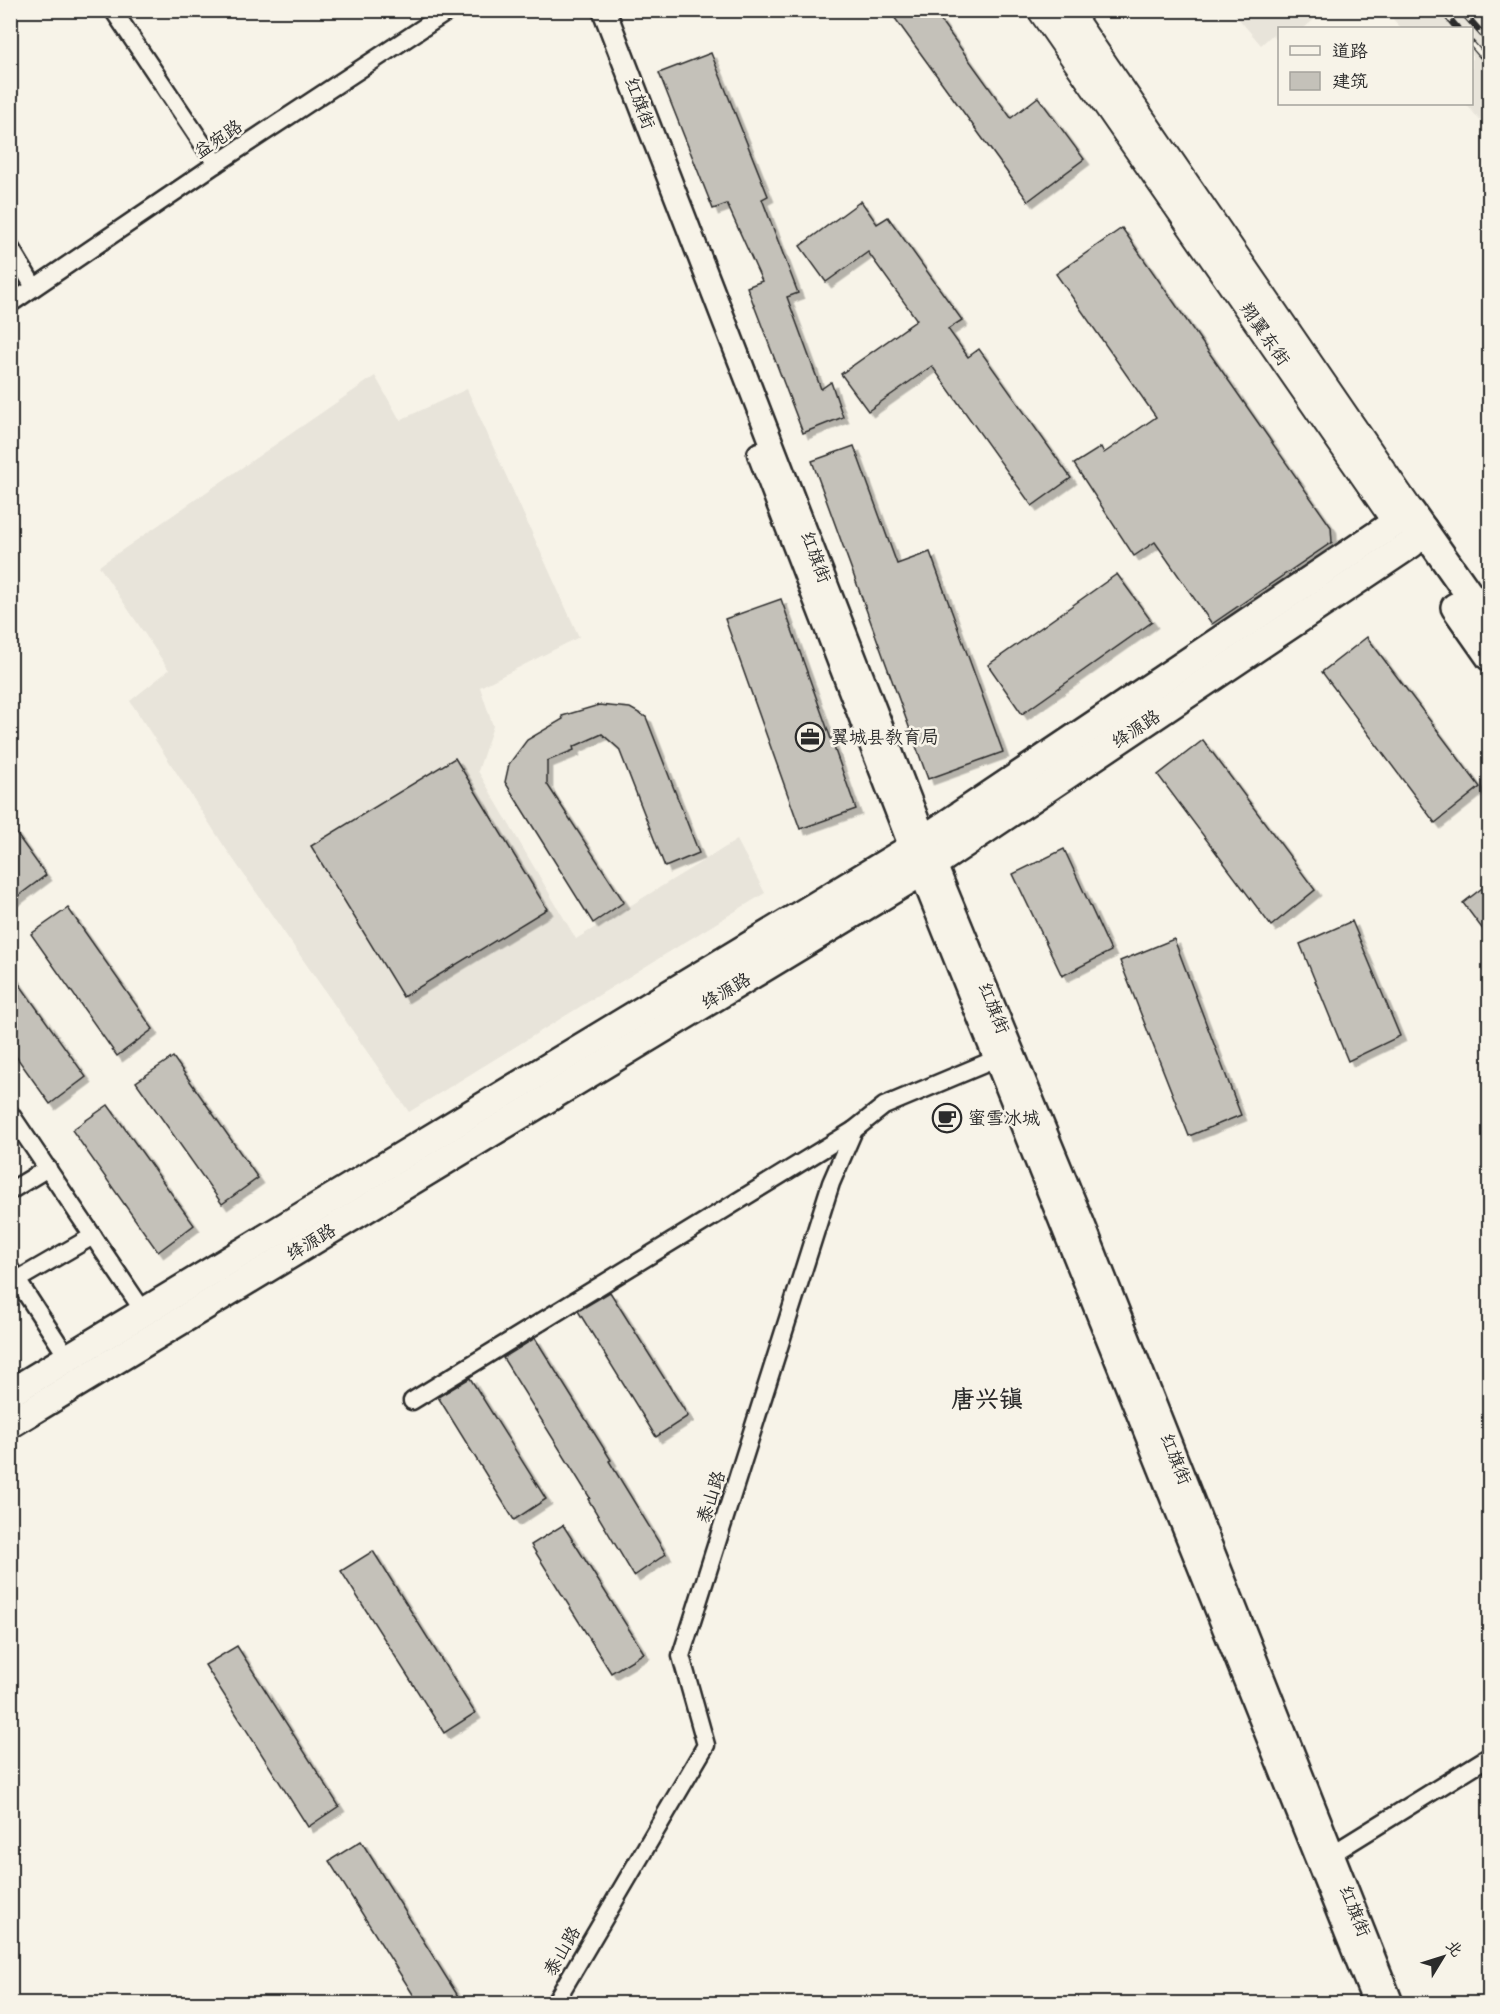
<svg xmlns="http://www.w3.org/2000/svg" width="1500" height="2014" font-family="'Balsamiq Sans','LXGW WenKai TC',sans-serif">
	<defs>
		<filter id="shadow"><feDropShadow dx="5.5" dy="5.5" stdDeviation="0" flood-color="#0004"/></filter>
	</defs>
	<rect width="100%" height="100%" fill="#f7f3e8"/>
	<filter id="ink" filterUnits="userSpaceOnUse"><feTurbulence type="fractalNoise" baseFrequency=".0167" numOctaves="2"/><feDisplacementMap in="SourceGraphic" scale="12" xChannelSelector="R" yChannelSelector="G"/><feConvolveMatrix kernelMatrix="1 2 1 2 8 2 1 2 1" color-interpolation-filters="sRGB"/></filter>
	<g filter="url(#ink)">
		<g fill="#e8e4da">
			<path d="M1232,11H1324L1304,28H1280L1279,42L1272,35L1261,45Z"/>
			<path d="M1386,11H1489V131L1466,104H1472V28H1401Z"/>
			<path d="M375,376L400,420L467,389L579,637L480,687L493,726L478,771L576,939L737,840L765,893L409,1112L224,846L130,701L169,670L99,566Z"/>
		</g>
		<g fill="#c4c1b9" stroke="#2b2b2b" stroke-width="1.5" filter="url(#shadow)">
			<path d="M889,10H933L1011,118L1038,97L1084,159L1028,201Z"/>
			<path d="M711,53L768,196L762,199L798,293L787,297L821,389L831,382L843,417L803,433L747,287L762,281L727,204L713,209L659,73Z"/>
			<path d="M861,201L877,224L888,217L962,320L948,329L968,357L979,349L1071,478L1032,506L932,366L868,411L841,374L917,320L868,252L826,282L800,246Z"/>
			<path d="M1122,228L1331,527L1332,542L1212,624L1155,542L1134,556L1074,464L1101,447L1104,453L1156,417L1056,274Z"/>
			<path d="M854,446L897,564L930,552L1003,752L928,779L812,461Z"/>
			<path d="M1117,574L1152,622L1022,714L988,665Z"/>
			<path d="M781,599L856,809L800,829L725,619Z"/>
			<path d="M1367,637L1480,787L1435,823L1322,672Z"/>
			<path d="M599,705L630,708L646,717L699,853L665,867L619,749L602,734L573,747L574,750L547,761V784L624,902L593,923L505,782L509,764L527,740L563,719L562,716Z"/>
			<path d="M1203,740L1315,890L1271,926L1158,775Z"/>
			<path d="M455,758L547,909L403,997L311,846Z"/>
			<path d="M10,825L46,875L10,902Z"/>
			<path d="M1064,849L1111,951L1062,976L1013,874Z"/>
			<path d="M1490,882V939L1463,903Z"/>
			<path d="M68,908L153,1029L117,1056L31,934Z"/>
			<path d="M1352,921L1400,1036L1348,1061L1300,944Z"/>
			<path d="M1174,939L1241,1115L1189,1136L1120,961Z"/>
			<path d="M10,971L86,1077L50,1104L10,1048Z"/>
			<path d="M173,1057L258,1178L222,1204L136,1082Z"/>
			<path d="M108,1105L194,1225L158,1252L72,1130Z"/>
			<path d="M610,1292L688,1416L656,1437L578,1311Z"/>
			<path d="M535,1338L611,1460L609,1461L666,1554L634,1576L588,1499L590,1498L503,1358Z"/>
			<path d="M470,1378L546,1499L514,1520L438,1397Z"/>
			<path d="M563,1525L644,1653L611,1673L531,1545Z"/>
			<path d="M373,1551L475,1713L444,1733L341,1571Z"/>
			<path d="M237,1646L339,1806L308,1827L205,1665Z"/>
			<path d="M361,1841L463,2004H419L329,1861Z"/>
		</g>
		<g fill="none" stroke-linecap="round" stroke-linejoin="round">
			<g stroke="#2b2b2b" stroke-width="21">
				<g id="minor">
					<path d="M113,10L216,164"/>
					<path d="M10,247L34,287"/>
					<path d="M10,304L216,164L450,10"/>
					<path d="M10,1113L144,1312"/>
					<path d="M10,1191L48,1168"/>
					<path d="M10,1269L68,1358"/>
					<path d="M10,1284L93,1236"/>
					<path d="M412,1401L854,1130"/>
					<path d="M1332,1854L1490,1756"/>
					<path d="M554,2004L706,1745L681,1656L831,1183L854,1130L884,1106L996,1059"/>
				</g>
			</g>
			<g stroke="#2b2b2b" stroke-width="27">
				<g id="secondary">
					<path d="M604,10L926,842L1084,1226L1392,2004"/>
					<path d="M759,454L911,848L1375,2004"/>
				</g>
			</g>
			<g stroke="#2b2b2b" stroke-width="30">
				<g id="primary">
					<path d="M1041,10L1396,522"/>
					<path d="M1067,10L1411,512"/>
				</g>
			</g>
			<g stroke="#2b2b2b" stroke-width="32">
				<g id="trunk">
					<path d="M1455,607L1490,657"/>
					<path d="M10,1393L911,848L1411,512L1490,624"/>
					<path d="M10,1424L925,870L1411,544L1423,529"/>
				</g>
			</g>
			<use href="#minor" stroke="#f7f3e8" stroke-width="16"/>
			<use href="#secondary" stroke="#f7f3e8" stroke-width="22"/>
			<use href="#primary" stroke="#f7f3e8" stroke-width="26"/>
			<use href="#trunk" stroke="#f7f3e8" stroke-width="27"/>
			<g stroke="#2b2b2b" stroke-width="7">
				<g id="rail">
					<path d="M1442,10L1457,28"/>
					<path d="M1461,10L1490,43"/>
					<path d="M1472,44L1490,65"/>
				</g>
			</g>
			<use href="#rail" stroke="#f7f3e8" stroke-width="4.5" stroke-dasharray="14" stroke-linecap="butt"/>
		</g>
	</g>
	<defs>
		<g id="office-ring" transform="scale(1.5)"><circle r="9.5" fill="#f7f3e8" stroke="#2b2b2b" stroke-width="1.5"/><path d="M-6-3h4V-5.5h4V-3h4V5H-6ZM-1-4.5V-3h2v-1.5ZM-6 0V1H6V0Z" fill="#2b2b2b"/></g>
		<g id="cafe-ring" transform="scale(1.5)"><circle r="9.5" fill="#f7f3e8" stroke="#2b2b2b" stroke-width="1.5"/><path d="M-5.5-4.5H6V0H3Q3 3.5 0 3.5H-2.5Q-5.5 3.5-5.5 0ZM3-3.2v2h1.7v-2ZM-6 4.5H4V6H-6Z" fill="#2b2b2b"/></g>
	</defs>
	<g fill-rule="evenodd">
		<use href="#office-ring" x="810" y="737"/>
		<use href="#cafe-ring" x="947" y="1118"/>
	</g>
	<g text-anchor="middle" stroke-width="5" stroke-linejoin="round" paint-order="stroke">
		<g font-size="18" fill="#2b2b2b" stroke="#f7f3e8">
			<text transform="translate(640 103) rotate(69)" y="6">红旗街</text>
			<text transform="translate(218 139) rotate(-34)" y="6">益宛路</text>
			<text transform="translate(1265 334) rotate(55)" y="6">翔翼东街</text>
			<text transform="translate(816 557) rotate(69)" y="6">红旗街</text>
			<text transform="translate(1136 729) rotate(-34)" y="6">绛源路</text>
			<text transform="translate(726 991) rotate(-31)" y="6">绛源路</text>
			<text transform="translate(994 1008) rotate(68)" y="6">红旗街</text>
			<text transform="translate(311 1242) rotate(-31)" y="6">绛源路</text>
			<text transform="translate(1176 1459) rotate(68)" y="6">红旗街</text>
			<text transform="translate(711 1497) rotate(-72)" y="6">泰山路</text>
			<text transform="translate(1355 1911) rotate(68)" y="6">红旗街</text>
			<text transform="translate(562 1951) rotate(-60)" y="6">泰山路</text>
		</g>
		<g font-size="18" fill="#2b2b2b" stroke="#f7f3e8" text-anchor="start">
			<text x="831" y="743">翼城县教育局</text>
			<text x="968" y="1124">蜜雪冰城</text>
		</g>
		<g font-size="24" font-weight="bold" fill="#2b2b2b" stroke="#f7f3e8">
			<text x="987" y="1407">唐兴镇</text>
		</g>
	</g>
	<rect width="1500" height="2014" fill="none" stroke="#f7f3e8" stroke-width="36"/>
	<rect x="18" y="18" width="1464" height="1978" fill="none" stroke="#2b2b2b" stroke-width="2" filter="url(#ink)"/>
	<rect x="1278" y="27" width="195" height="78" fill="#f7f3e8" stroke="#a5a39c" stroke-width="1.5"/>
	<rect x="1290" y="46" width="30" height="9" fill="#f7f3e8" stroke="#a5a39c" stroke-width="1.5"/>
	<text x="1332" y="57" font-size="18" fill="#2b2b2b">道路</text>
	<rect x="1290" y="72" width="30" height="18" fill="#c4c1b9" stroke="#a5a39c" stroke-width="1.5"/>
	<text x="1332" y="87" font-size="18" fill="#2b2b2b">建筑</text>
	<g transform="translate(1443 1957) rotate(52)" stroke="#f7f3e8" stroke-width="4.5" paint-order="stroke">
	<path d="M0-4.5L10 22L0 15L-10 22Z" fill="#2b2b2b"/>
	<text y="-9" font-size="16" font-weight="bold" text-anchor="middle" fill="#2b2b2b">北</text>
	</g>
</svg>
